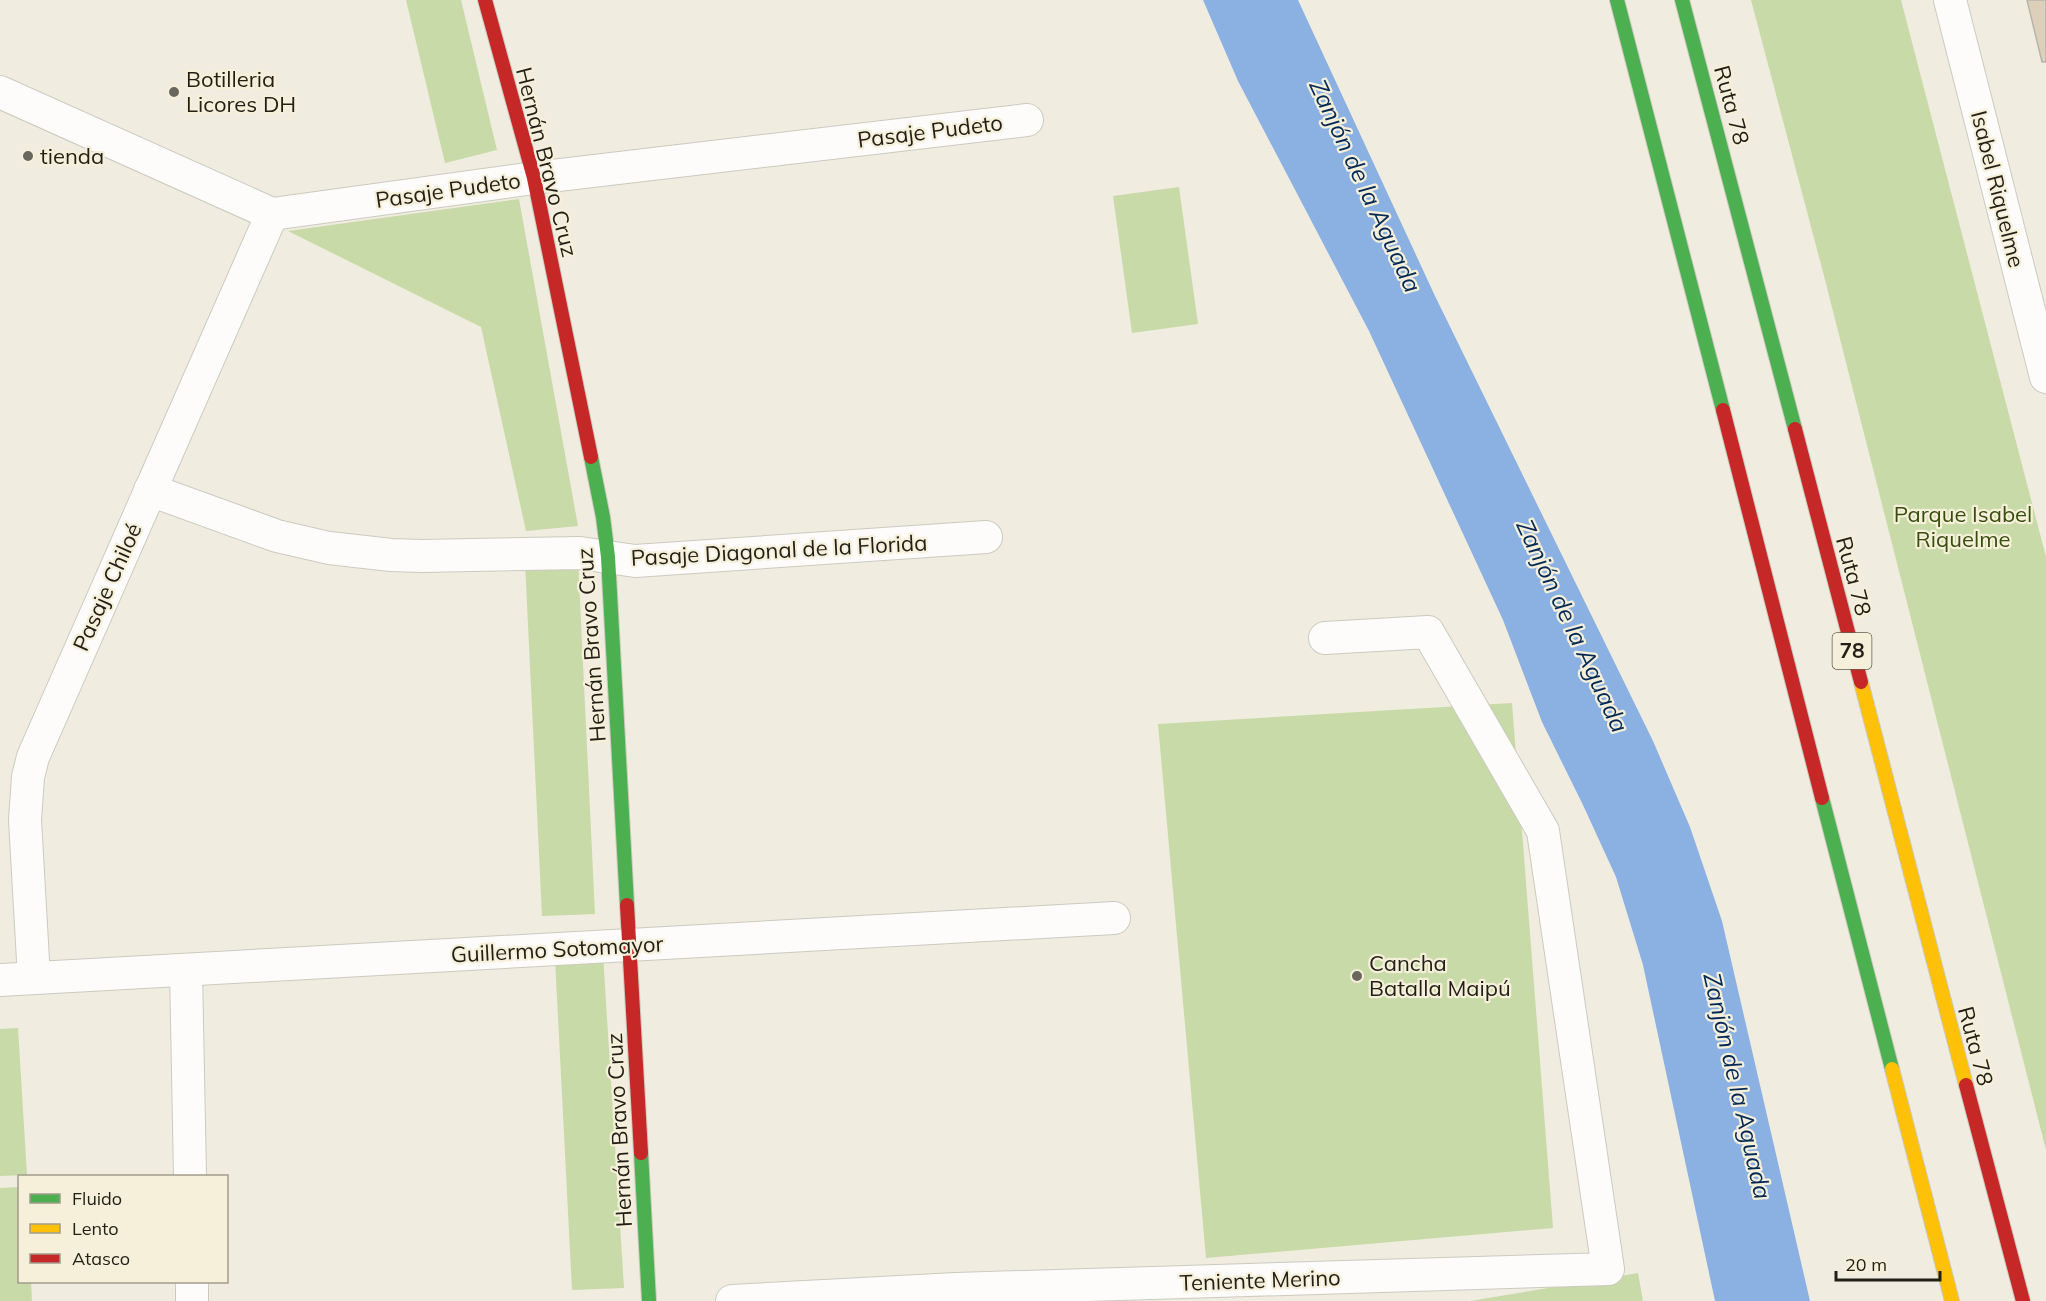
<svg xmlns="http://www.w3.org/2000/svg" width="2046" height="1301" font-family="Mulish,sans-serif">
	<rect width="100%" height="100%" fill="#f0ece0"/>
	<g fill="#c8daa8">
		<path d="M406,0H461L497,150L445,163Z"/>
		<path d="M1751,0H1901L2046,557V1150L1823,272Z"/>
		<path d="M1179,187L1198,324L1132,333L1113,196Z"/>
		<path d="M519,199L578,526L526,531L481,327L288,231Z"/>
		<path d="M578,559L595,914L542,916L525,562Z"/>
		<path d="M1512,703L1553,1228L1206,1258L1158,724Z"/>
		<path d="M603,954L624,1288L572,1290L555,959Z"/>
		<path d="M18,1028L27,1175L0,1176V1029Z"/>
		<path d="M19,1187L20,1282H31L32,1301H0V1188Z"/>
		<path d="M1638,1273L1643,1301H1470Z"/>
	</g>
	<path fill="#8bb1e2" d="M1203,0H1298L1435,296L1653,741L1690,827L1722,921L1810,1301H1715L1643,965L1616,877L1583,805L1542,722L1503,620L1369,331L1238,81Z"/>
	<path fill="#ddd0ba" stroke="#b8b3ab" stroke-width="1.5" d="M2027,0H2046V62H2042Z"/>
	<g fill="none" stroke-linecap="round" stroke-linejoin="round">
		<g stroke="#cccac0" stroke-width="34">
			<g id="street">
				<path d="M1950,0L2046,377"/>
				<path d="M0,92L272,214L534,178L1027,120"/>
				<path d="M150,490L277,536L329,548L391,555L422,556L580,553L635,561L986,537"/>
				<path d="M186,970L190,1176"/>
				<path d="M34,978L25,820L28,777L33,757L272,214"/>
				<path d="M0,980L1114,918"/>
				<path d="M192,1282V1301"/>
				<path d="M732,1301L956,1289L1608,1269L1543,831L1428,632L1325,638"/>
			</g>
		</g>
		<g stroke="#cccac0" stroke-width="16">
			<g id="fast">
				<path d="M1617,0L1723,410"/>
				<path d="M1682,0L1795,429"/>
				<path d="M591,457L603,517L608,557L627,905"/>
				<path d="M1822,798L1892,1069"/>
				<path d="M641,1153L649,1301"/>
			</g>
		</g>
		<g stroke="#cccac0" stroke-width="16">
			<g id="slow">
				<path d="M1861,682L1966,1085"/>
				<path d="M1892,1069L1952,1301"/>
			</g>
		</g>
		<g stroke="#cccac0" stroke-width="16">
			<g id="jam">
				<path d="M485,0L534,178L591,457"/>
				<path d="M1723,410L1822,798"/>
				<path d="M1795,429L1861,682"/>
				<path d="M627,905L641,1153"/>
				<path d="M1966,1085L2023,1301"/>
			</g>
		</g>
		<use href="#street" stroke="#fdfcfa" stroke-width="32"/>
		<use href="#fast" stroke="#4caf50" stroke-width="14"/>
		<use href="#slow" stroke="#ffc107" stroke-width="14"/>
		<use href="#jam" stroke="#c62828" stroke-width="14"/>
	</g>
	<g fill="#69675d" stroke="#f6f0da" stroke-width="2">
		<circle cx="174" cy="92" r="6"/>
		<circle cx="28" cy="156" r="6"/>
		<circle cx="1357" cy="976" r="6"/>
	</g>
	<g text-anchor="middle" stroke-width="4.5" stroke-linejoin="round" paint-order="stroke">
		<rect fill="#f6f0da" stroke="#615e52" stroke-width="1.5" x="1832.5" y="633" width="39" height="36" rx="4.5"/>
		<g font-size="21" font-weight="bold" fill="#211f17">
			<text x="1852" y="658">78</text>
		</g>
		<g font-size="22" fill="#211f17" stroke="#f6f0da" text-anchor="start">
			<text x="186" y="87">Botilleria<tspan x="186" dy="25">Licores DH</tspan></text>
			<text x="40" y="164">tienda</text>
			<text x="1369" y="971">Cancha<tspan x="1369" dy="25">Batalla Maipú</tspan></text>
		</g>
		<g font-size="22" fill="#211f17" stroke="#f6f0da">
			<text transform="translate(1732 105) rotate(75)" y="8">Ruta 78</text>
			<text transform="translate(930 131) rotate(-7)" y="8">Pasaje Pudeto</text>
			<text transform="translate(547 162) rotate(76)" y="8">Hernán Bravo Cruz</text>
			<text transform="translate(1998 189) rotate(76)" y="8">Isabel Riquelme</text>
			<text transform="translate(448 190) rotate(-8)" y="8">Pasaje Pudeto</text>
			<text transform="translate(779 550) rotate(-3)" y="8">Pasaje Diagonal de la Florida</text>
			<text transform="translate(1854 576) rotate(75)" y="8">Ruta 78</text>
			<text transform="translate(107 587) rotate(-66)" y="8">Pasaje Chiloé</text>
			<text transform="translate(591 645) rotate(-94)" y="8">Hernán Bravo Cruz</text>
			<text transform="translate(557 949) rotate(-3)" y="8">Guillermo Sotomayor</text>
			<text transform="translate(1976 1046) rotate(75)" y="8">Ruta 78</text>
			<text transform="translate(619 1130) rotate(-93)" y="8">Hernán Bravo Cruz</text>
			<text transform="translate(1260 1280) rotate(-2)" y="8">Teniente Merino</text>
		</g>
		<g font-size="22" fill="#374e0d" stroke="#f6f0da">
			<text x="1963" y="522">Parque Isabel<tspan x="1963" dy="25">Riquelme</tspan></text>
		</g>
		<g font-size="24" font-style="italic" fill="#022957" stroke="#f6f0da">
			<text transform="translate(1365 186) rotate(65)" y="8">Zanjón de la Aguada</text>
			<text transform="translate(1572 626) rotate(65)" y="8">Zanjón de la Aguada</text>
			<text transform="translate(1737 1086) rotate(77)" y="8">Zanjón de la Aguada</text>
		</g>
	</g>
	<rect x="18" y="1175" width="210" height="108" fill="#f6f0da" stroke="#a19c8c" stroke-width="1.5"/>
	<rect x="30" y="1194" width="30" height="9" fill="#4caf50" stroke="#a19c8c" stroke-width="1.5"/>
	<text x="72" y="1205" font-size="18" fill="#211f17">Fluido</text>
	<rect x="30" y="1224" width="30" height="9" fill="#ffc107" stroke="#a19c8c" stroke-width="1.5"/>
	<text x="72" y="1235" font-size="18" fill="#211f17">Lento</text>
	<rect x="30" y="1254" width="30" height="9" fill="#c62828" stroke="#a19c8c" stroke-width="1.5"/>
	<text x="72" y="1265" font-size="18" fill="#211f17">Atasco</text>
	<path d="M1836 1271v9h104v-9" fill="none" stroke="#211f17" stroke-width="3"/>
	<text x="1845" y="1271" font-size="18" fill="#211f17" stroke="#f6f0da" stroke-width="4.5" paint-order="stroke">20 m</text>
</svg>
